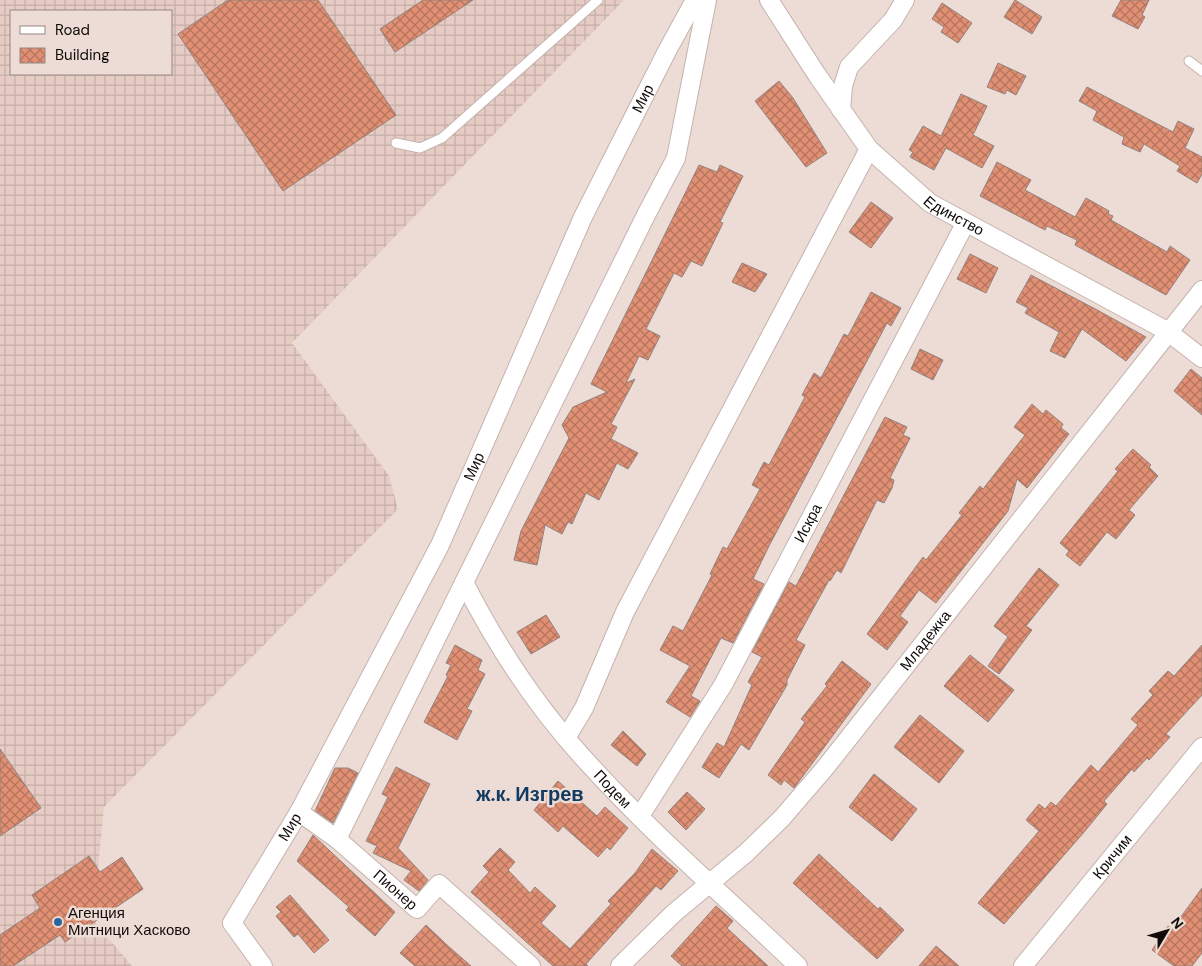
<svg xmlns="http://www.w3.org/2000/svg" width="1202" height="966" font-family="'DM Sans',sans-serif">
	<defs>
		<pattern id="industrial-grid" width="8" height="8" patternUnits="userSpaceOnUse" patternTransform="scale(1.25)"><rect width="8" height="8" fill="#e6ccc4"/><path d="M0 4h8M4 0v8" fill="none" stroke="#c4aea7"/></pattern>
		<pattern id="building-cross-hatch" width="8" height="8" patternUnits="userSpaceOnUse" patternTransform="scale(1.25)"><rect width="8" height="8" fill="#e19074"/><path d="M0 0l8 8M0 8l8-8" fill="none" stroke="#b5745d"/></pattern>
	</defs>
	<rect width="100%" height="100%" fill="#eddbd5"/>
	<path fill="url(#industrial-grid)" fill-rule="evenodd" d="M0,0H624L292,343L389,476L398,509L104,807L93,920L132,966H0ZM11,11H171V74H11Z"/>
	<g fill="url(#building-cross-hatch)" stroke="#92827d">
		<path d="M228,0H318L396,115L283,191L178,34Z"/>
		<path d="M423,0H473L395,52L380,29Z"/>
		<path d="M1015,0L1042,17L1032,34L1004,17Z"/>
		<path d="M1121,0H1149L1142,15L1145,17L1138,29L1112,16Z"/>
		<path d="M942,3L972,23L958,43L941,32L944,27L932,19Z"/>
		<path d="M998,63L1026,76L1016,95L1007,90L1005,94L987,87Z"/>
		<path d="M779,81L793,98L827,153L806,167L755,101Z"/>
		<path d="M1087,87L1173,132L1178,121L1194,129L1185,148L1202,157V174L1197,183L1177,171L1180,166L1144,144L1140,152L1122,144L1124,137L1093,120L1097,111L1079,101Z"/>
		<path d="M961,94L987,106L973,135L994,146L982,168L946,148L934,170L910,157L913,152L909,150L923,126L941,136Z"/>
		<path d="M997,162L1031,180L1025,190L1075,217L1086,198L1109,211L1108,214L1113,216L1111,220L1167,252L1170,246L1190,260L1166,295L1075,245L1077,240L1047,226L1045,230L980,196Z"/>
		<path d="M699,165L717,172L720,165L743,176L720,222L723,223L702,266L691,261L682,277L674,273L646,329L660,336L648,360L639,356L626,383L635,379L611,424L617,427L611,439L638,453L628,469L617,463L599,500L586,493L572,524L568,522L562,534L545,525L537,565L514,560L521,531L569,438L562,425L573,407L607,392L591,384Z"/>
		<path d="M871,202L893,218L871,248L849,232Z"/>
		<path d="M970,254L998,268L986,293L957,279Z"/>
		<path d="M742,263L767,274L755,292L732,282Z"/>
		<path d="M1031,275L1099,311L1146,337L1126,361L1082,329L1065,358L1050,351L1059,332L1025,313L1028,308L1016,302Z"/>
		<path d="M871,292L901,308L891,326L887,323L769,546L753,579L764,584L733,643L721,638L691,696L700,701L690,717L666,702L690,666L660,650L673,626L683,631L712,575L710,574L723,547L727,549L760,489L752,485L764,462L769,465L805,397L802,395L814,373L821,378L844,334L848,336Z"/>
		<path d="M920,349L943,360L933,380L911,369Z"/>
		<path d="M1191,369L1202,378V415L1174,391Z"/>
		<path d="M1032,404L1043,414L1046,410L1063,424L1061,428L1069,434L1027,488L1017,479L1008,511L936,603L919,590L900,616L908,622L887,650L867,634L923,557L926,560L962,515L959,513L980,486L983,489L1025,435L1014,427Z"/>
		<path d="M885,417L907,427L903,435L910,438L890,478L894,480L892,488L884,503L877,500L841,573L837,570L830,581L829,580L796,640L805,645L787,680V685L749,750L741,744L719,778L702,767L717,743L724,747L752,685L748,682L762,657L752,652L789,582L796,586Z"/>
		<path d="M1133,449L1151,465L1149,467L1158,476L1129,510L1135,515L1116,539L1107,532L1080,566L1066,555L1069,551L1060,543L1118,471L1115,469Z"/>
		<path d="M1039,568L1059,585L1026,626L1032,630L999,674L988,666L1008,637L994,626Z"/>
		<path d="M546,615L560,637L531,654L517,632Z"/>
		<path d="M455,645L482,660L478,670L485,674L467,709L472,711L457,740L424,722L448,676L446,675L451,665L446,663Z"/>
		<path d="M1202,645V695L1166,734L1170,737L1149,760L1147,758L1134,772L1132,769L1104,801L1107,804L1085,831L1004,924L978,903L1039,831L1026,820L1039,804L1045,809L1051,802L1056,806L1091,765L1098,772L1138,725L1131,719L1153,695L1149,691L1168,671L1174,676Z"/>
		<path d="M970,655L1014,690L988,722L944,686Z"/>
		<path d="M842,661L871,684L794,788L784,780L781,785L768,775L805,722L801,719L827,686L825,684Z"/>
		<path d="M920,715L964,751L939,783L894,747Z"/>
		<path d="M623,731L646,754L637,766L611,745Z"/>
		<path d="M0,749L41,808L0,836Z"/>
		<path d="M396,767L430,784L398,848L428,880L419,891L404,880L411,871L373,853L377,846L366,841L388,797L382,794Z"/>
		<path d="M335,768H348L358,773L333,823L315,811Z"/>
		<path d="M874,774L917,809L892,841L849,807Z"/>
		<path d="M558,781L597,816L605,807L628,828L610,850L607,847L598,857L563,826L558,832L534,810Z"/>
		<path d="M687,792L705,809L686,830L668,812Z"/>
		<path d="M313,835L395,912L375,936L346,910L349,907L297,861Z"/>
		<path d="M500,848L515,862L508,870L530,893L535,887L556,906L541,923L570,949L611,904L608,901L635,873L652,849L678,871L661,890L656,886L586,964L588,966H553L471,892L489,872L483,866Z"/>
		<path d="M819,854L878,909L880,907L904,930L877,959L793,883Z"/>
		<path d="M89,856L100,872L122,857L143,889L65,942L60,935L13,966H0V935L40,908L32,895Z"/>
		<path d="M1202,888V953L1192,966H1174L1152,950L1168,926L1172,929Z"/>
		<path d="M290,895L329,940L314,953L298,934L294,937L276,916L281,912L276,907Z"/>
		<path d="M716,906L733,921L727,928L768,966H682L671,956Z"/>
		<path d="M426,925L447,945L471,966H415L400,953Z"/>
		<path d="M936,946L959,966H919Z"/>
	</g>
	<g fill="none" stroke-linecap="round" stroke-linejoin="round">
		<g stroke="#c5b3ae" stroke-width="11">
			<g id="lane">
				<path d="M1189,61L1202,71"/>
				<path d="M396,143L420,148L442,138L598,0"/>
			</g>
		</g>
		<g stroke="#c5b3ae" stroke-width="20">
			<g id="street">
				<path id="s1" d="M769,0L817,75L869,149L930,203L1167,331L1202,358"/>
				<path d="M841,110L843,86L849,67L893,20L905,0"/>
				<path id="s2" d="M464,582C497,647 538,709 588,763C653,835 728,899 798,966"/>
				<path d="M566,738L584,708L625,612L869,149"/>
				<path id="s3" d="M299,812L337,839L417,909L439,884L531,966"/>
				<path id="s4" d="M640,816L723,685L965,224"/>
				<path d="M337,839L646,215L676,158L707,0"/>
				<path id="s5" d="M263,966L232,923L299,812L440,545L583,217L667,51L695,0"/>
				<path id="s6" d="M620,966L674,913L746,853L782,818L825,768L1202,290"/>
				<path id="s7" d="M1023,966L1202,747"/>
			</g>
		</g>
		<use href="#lane" stroke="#fff" stroke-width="9"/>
		<use href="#street" stroke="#fff" stroke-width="18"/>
	</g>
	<circle fill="#2a669d" stroke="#eddbd5" stroke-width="2" cx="58" cy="922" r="5"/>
	<g text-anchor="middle" stroke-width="5" stroke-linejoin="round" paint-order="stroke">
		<g font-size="15" fill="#110c0a" stroke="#eddbd5">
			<text dy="5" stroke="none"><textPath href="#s5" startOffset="975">Мир</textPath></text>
			<text dy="5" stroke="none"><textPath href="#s1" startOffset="288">Единство</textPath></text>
			<text dy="5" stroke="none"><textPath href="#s5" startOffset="570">Мир</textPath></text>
			<text dy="5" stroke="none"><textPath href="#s4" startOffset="338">Искра</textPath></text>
			<text dy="5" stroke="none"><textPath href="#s6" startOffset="448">Младежка</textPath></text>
			<text dy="5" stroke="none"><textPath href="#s2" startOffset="256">Подем</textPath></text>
			<text dy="5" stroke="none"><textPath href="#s5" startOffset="165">Мир</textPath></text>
			<text dy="5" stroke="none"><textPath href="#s7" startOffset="141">Кричим</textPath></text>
			<text dy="5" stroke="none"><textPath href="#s3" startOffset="124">Пионер</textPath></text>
		</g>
		<g font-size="15" fill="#110c0a" stroke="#eddbd5" text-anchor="start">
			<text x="68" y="918">Агенция<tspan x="68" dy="17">Митници Хасково</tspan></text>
		</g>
		<g font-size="20" font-weight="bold" fill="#113b61" stroke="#eddbd5">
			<text x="530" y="801">ж.к. Изгрев</text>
		</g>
	</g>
	<rect x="10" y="10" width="162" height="65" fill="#eddbd5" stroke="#958884"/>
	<rect x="20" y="26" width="25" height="8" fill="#ffffff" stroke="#958884"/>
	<text x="55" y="35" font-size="15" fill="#110c0a">Road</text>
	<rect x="20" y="48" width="25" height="15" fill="url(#building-cross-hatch)" stroke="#958884"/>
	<text x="55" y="60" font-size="15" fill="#110c0a">Building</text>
	<g transform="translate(1167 931) rotate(52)" stroke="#eddbd5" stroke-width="4" paint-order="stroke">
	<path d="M0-4L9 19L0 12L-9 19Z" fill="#110c0a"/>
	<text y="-8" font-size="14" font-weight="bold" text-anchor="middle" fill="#110c0a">N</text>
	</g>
</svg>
